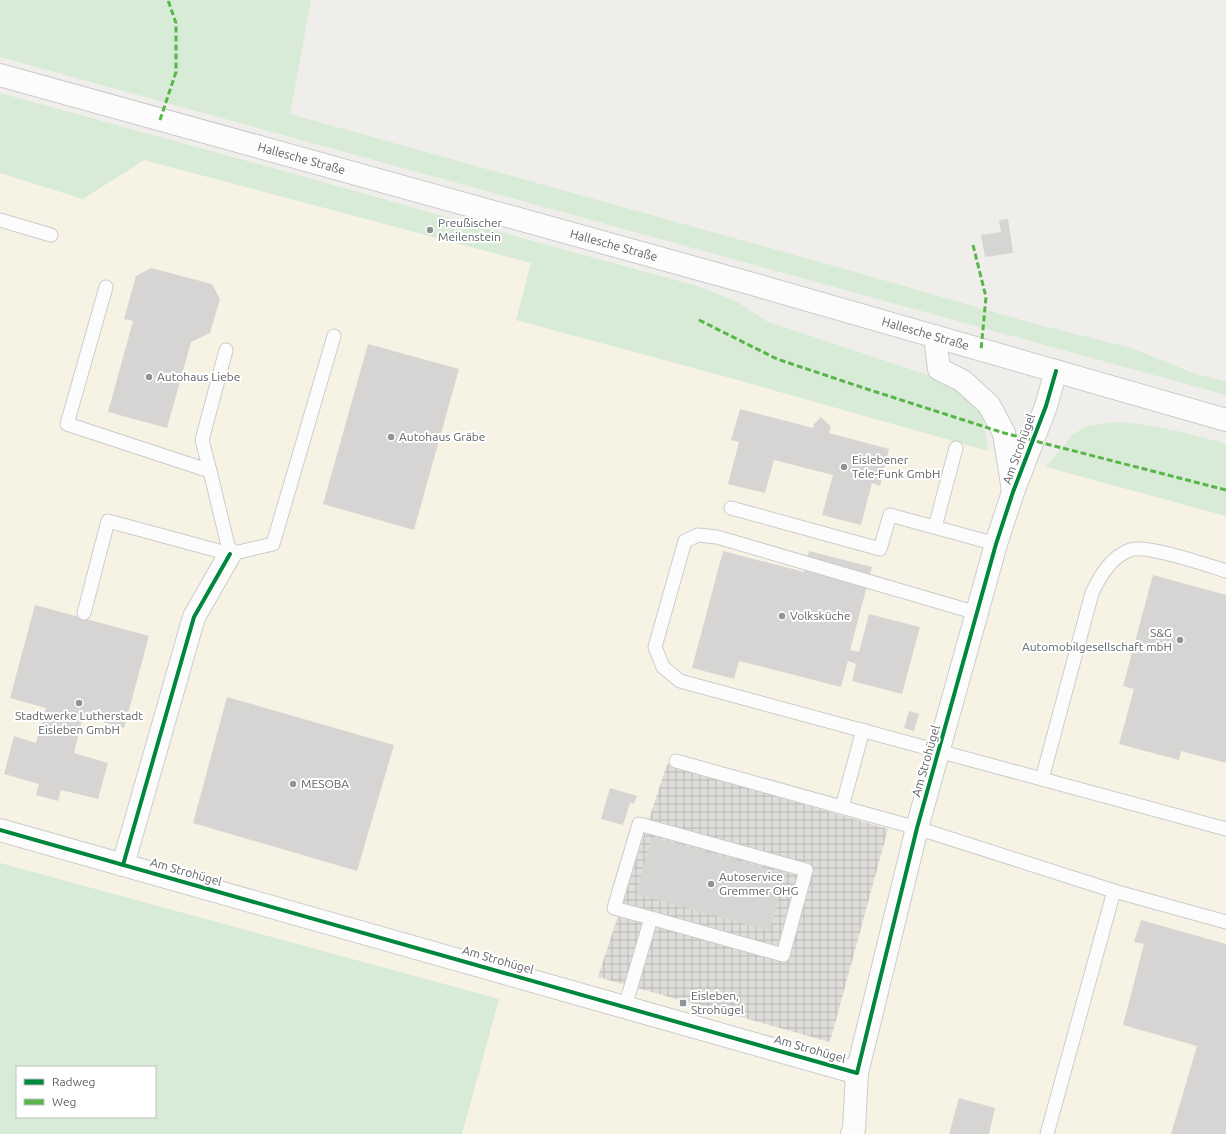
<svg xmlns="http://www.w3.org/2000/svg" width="1226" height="1134" font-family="Ubuntu,sans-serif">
	<defs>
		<pattern id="industrial-grid" width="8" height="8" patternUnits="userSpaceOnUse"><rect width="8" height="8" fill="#dfddda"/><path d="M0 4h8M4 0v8" fill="none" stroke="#b8b7b5"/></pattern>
	</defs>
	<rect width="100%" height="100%" fill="#efeeea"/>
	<path fill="#f7f3e4" d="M144,160L531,263L516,320L727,377L1226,516V1134H461L499,999L0,863V173L83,199Z"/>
	<path fill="url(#industrial-grid)" d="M667,764L888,829L830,1042L598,977Z"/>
	<g fill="#d8ebd6" fill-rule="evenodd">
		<path d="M0,0H311L290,114L852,271L1028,322L1131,348L1193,373L1226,382V395L0,57Z"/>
		<path d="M0,93L280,170L496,231L697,286L736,301L766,321L934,377L961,391L982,410L988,451L727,377L516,320L531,263L144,160L83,199L0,173Z"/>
		<path d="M1115,422C1153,424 1189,433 1226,444V516L1046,467L1073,434L1088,426Z"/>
		<path d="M0,863L499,999L462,1134H0ZM17,1067H155V1117H17Z"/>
	</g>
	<g fill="#d6d5d3">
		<path d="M1008,219L1013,253L985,257L981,235L1001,232L999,220Z"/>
		<path d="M151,268L212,284L220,299L210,333L191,342L167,428L108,412L133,321L124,319L136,276Z"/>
		<path d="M368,344L459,369L414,530L323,504Z"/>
		<path d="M740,409L813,428L814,424L821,417L831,427L829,433L889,449L880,486L872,483L861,525L822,515L833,475L774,460L765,493L728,484L739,442L731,440Z"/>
		<path d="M723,551L804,572L809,551L872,567L850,650L859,652L869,614L920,627L902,694L852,681L856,664L848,661L841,687L739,661L734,679L692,668Z"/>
		<path d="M1153,575L1226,595V763L1181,751L1179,760L1119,744L1134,689L1123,686Z"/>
		<path d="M35,605L149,636L124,728L83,717L74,753L108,763L98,799L61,790L58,801L36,795L39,784L4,774L14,736L36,743L46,708L10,698Z"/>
		<path d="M227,697L394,745L357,871L193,823Z"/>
		<path d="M909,711L919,714L914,731L904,728Z"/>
		<path d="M610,788L637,796L634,804L630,803L623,825L601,819Z"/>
		<path d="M652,837L786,874L770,931L636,894Z"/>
		<path d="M1141,920L1226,944V1134H1171L1197,1046L1123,1025L1144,944L1134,942Z"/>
		<path d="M959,1098L995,1108L989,1134H949Z"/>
	</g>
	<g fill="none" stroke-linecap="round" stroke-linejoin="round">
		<g stroke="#cbcccc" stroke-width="15">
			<g id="service">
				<path d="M0,220L51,235"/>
				<path d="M106,287L67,424L210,471L202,440L226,350"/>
				<path d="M210,471L230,554L273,544L334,336"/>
				<path d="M731,508L880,549L890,515L996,544"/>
				<path d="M935,527L956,448"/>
				<path d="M84,613L108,521L230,554"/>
				<path d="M977,613L717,537L698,535L685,541L655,647L663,667L680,681L1226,829"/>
				<path d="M676,761L917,828L1114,891"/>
				<path d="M1042,779L1092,593C1100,576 1111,557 1130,550C1146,544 1207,565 1226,571"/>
				<path d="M842,807L863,730"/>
				<path d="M625,1007L651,918L783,955L806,870L639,824L614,908L651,918"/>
				<path d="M1047,1134L1114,891L1226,922"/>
			</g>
		</g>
		<g stroke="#cbcccc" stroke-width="24">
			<g id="minor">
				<path d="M935,336L939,369L963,381L989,405L1004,433L1013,491"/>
				<path d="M0,830L857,1073L917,828L996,544L1013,492L1046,406L1056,371"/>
				<path d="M123,865L194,617L230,554"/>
				<path d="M852,1134L854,1129L857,1073"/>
			</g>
		</g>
		<g stroke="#cacacb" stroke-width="24">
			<g id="secondary">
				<path id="s1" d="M0,75L742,281L1226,420"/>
			</g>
		</g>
		<use href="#service" stroke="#fdfcfc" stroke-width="13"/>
		<use href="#minor" stroke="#fdfcfc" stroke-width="22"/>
		<use href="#secondary" stroke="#fdfcfc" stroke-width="22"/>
		<g stroke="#58b549" stroke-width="3" stroke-dasharray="6 3" stroke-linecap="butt">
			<path d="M160,120L176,72V23L168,0"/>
			<path d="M973,245L986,297L981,350"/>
			<path d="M699,320L777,359L873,391L1004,433L1226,490"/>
		</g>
		<g stroke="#fff" stroke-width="6">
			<g id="cycleway">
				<path d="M0,830L857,1073L917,828L996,544L1013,492L1046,406L1056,371"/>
				<path d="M123,865L194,617L230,554"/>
			</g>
		</g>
		<use href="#cycleway" stroke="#00873e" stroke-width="4"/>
	</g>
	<g fill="#919496" stroke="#fff" stroke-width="1.5">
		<circle cx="430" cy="230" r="4"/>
		<circle cx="149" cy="377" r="4"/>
		<circle cx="391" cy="437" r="4"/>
		<circle cx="844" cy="467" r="4"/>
		<circle cx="782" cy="616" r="4"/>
		<circle cx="1180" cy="640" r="4"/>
		<circle cx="79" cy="703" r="4"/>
		<circle cx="293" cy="784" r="4"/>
		<circle cx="711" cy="884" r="4"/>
		<rect x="679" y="999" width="8" height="8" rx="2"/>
	</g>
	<g text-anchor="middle" stroke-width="4" stroke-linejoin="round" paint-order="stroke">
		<g font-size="12" fill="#5f6368" stroke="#fff">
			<text dy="4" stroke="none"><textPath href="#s1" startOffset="313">Hallesche Straße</textPath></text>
			<text dy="4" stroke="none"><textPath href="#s1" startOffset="637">Hallesche Straße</textPath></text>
			<text dy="4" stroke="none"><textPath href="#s1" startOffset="961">Hallesche Straße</textPath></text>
			<text transform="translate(1019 449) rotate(-70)" y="4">Am Strohügel</text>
			<text transform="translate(926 761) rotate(-74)" y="4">Am Strohügel</text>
			<text transform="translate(186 872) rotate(16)" y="4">Am Strohügel</text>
			<text transform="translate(498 960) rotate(16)" y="4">Am Strohügel</text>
			<text transform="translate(810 1049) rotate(16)" y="4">Am Strohügel</text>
		</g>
		<g font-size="12" fill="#5f6368" stroke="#fff" text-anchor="start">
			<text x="438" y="227">Preußischer<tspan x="438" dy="14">Meilenstein</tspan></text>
			<text x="157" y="381">Autohaus Liebe</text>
			<text x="399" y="441">Autohaus Gräbe</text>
			<text x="852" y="464">Eislebener<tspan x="852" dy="14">Tele-Funk GmbH</tspan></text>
			<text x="790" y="620">Volksküche</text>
			<text x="1172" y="637" text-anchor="end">S&amp;G<tspan x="1172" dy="14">Automobilgesellschaft mbH</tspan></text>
			<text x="79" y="720" text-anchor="middle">Stadtwerke Lutherstadt<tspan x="79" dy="14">Eisleben GmbH</tspan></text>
			<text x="301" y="788">MESOBA</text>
			<text x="719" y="881">Autoservice<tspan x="719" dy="14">Gremmer OHG</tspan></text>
			<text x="691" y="1000">Eisleben,<tspan x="691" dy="14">Strohügel</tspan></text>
		</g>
	</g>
	<rect x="16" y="1066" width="140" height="52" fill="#ffffff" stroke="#bfc1c3"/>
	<rect x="24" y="1079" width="20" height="6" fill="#00873e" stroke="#bfc1c3"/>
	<text x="52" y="1086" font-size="12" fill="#5f6368">Radweg</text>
	<rect x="24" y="1099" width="20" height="6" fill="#58b549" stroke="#bfc1c3"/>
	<text x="52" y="1106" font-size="12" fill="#5f6368">Weg</text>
</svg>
